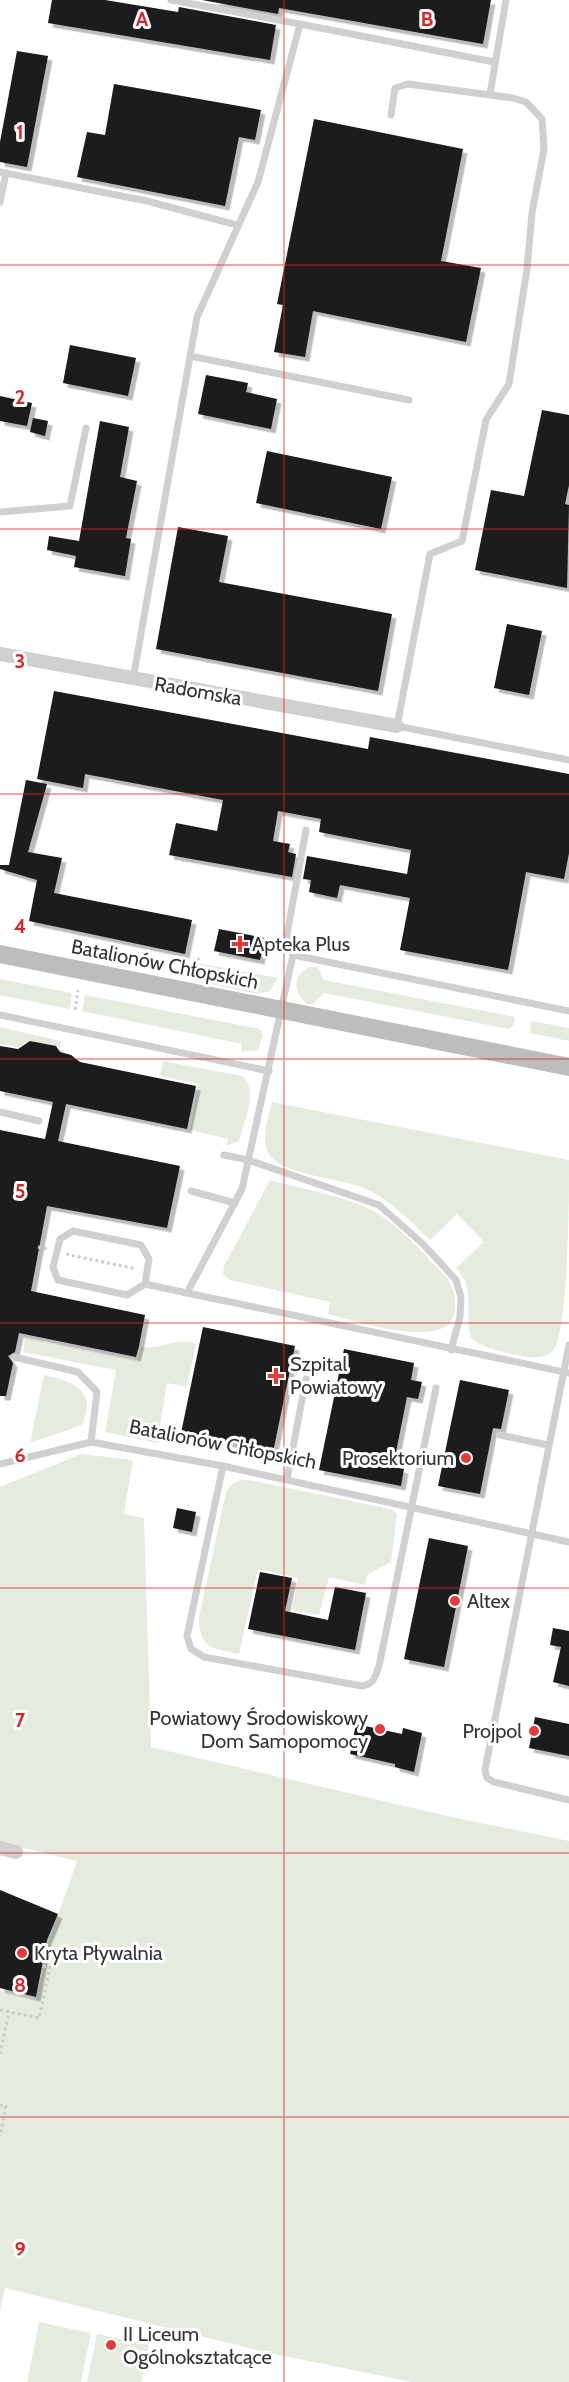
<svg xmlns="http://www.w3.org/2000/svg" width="569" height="2382" font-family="Cabin,sans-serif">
	<defs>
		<filter id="shadow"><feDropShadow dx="4.5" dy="4.5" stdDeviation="0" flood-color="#0004"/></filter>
	</defs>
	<rect width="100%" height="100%" fill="#fff"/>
	<g fill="#e5ecdf">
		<path d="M197,963L278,978L270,991L257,994L192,980Z"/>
		<path d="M309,967H318L324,980L515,1017L514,1025L509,1029L324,993L313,1004H307C293,991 292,977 309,967Z"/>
		<path d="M0,979L72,993L70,1009L0,995Z"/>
		<path d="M85,995L260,1029L263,1035L258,1050L241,1052L242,1044L82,1011Z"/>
		<path d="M531,1021L569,1028V1041L530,1033Z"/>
		<path d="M0,1027L61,1041L60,1047L30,1041L18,1047L0,1044Z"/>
		<path d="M163,1061L242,1076C259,1090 244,1122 239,1141L226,1146L228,1139L190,1130L199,1084L160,1076Z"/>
		<path d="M272,1102L569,1160C569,1195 569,1329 553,1351C541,1361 527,1357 513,1354C498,1351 484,1348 471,1338C463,1313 477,1290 456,1268L484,1242L457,1214L430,1240C408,1219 389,1198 361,1187C339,1179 288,1174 273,1159C258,1145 268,1119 272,1102Z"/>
		<path d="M270,1180C303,1189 341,1195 372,1210C401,1226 424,1255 447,1278C454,1289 456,1297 455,1310C452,1354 354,1320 328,1314L330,1302L230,1280L223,1274L224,1266Z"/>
		<path d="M25,1338L138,1361L141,1347C160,1351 177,1336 196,1344L187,1387L167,1383L157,1443L105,1432L116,1370L23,1352Z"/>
		<path d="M44,1375C72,1381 98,1390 82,1425L30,1443Z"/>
		<path d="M81,1454L133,1460L124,1514L144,1518L151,1747L456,1818L569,1841V2382H412L269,2353L5,2288L0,2311V1991L36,2000L49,1941L77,1861L0,1842V1487Z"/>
		<path d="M241,1480H249L390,1509L397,1514L391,1562L368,1574L365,1585L329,1577L319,1615L292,1610L298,1578L258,1569L239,1654C212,1648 199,1649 199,1617L226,1492L232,1484Z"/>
		<path d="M39,2322L91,2333L81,2382H27Z"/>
		<path d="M97,2334L149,2345L141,2382H87Z"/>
	</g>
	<g fill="#1a1a1a" filter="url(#shadow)">
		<path d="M52,0H105L178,12L179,7L276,25L270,60L48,23Z"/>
		<path d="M202,0H491L483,44L279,8L278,14Z"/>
		<path d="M17,51L48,56L27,167L0,162V142Z"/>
		<path d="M114,84L261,110L255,140L239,137L225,206L77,177L87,132L105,135Z"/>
		<path d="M314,119L463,149L441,261L481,268L466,342L313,311L305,357L274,352L283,305L277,304Z"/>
		<path d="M70,345L136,358L128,396L63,383Z"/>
		<path d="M206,375L248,383L246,392L277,399L271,429L198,414Z"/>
		<path d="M0,396L32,403L27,426L0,421Z"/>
		<path d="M542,410L569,415V485L565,504L569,505L567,588L475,570L491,490L524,496Z"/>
		<path d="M33,418L48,421L45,436L30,432Z"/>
		<path d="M100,421L129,427L120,477L137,481L126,538L131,539L125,576L74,567L76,556L47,550L49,536L79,541Z"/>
		<path d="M267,451L392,477L381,529L256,503Z"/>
		<path d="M178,527L228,536L219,582L392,614L378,691L156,649Z"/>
		<path d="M507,624L542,631L529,695L494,688Z"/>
		<path d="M54,691L368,749L370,737L569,774V853L564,879L526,872L508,970L400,950L410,898L340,885L337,898L309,892L311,880L303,879L307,856L407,874L411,850L319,832L321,819L278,811L273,841L290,844L288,852L296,854L292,877L169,855L176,823L217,831L223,800L85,774L83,788L37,779Z"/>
		<path d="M26,780L47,784L28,852L62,858L54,893L192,920L185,954L29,921L37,880L0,869V865H9Z"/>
		<path d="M219,929L265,938L260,960L214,951Z"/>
		<path d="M30,1041L56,1046L60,1052L71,1055L80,1062L196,1086L187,1129L66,1104L58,1141L180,1166L167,1228L47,1206L31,1291L145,1315L139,1346L136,1357L19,1333L15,1352L8,1356L13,1363L6,1396H0V1130L45,1139L53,1102L0,1091V1046L18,1049Z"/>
		<path d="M203,1327L295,1346L273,1452L181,1433Z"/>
		<path d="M344,1349L414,1363L411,1380L422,1382L418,1399L407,1397L393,1467L404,1469L401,1486L319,1470Z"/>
		<path d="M460,1380L509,1390L501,1429L493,1428L480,1494L438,1486Z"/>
		<path d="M177,1508L196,1512L192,1532L173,1528Z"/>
		<path d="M429,1538L468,1546L444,1667L404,1659Z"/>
		<path d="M260,1572L292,1578L285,1611L328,1620L335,1587L366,1593L355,1650L248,1629Z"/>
		<path d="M553,1628L569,1631V1686L553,1682L561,1647L550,1645Z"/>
		<path d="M535,1717L569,1724V1756L529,1748Z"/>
		<path d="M356,1724L402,1734L403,1728L422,1733L414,1772L395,1767V1764L350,1754Z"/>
		<path d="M0,1890L58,1914L47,1940L36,1997L0,1988Z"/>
	</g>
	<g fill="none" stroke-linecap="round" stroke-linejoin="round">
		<g stroke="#cdcdcd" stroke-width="3" stroke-dasharray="3 3" stroke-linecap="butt">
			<path d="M192,977L194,965L200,957"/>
			<path d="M75,1010L78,990"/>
			<path d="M38,1247L48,1249"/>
			<path d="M66,1254L136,1269"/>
			<path d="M0,2010L39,2018L50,1967L41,1966"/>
			<path d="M0,2054L9,2012"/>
			<path d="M0,2105L6,2106L0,2136"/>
		</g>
		<g stroke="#d0d0d0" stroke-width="7">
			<path d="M171,0L300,24"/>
			<path d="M490,94L506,0"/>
			<path d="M391,115L395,88L408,84L513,98L526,102L542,119L544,149L532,213L527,269L509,384L486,420L462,541L430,554L397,726L569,760"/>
			<path d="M0,172L147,201L237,225"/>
			<path d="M0,202L6,173"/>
			<path d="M190,356L409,400"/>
			<path d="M0,512L70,506L86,428"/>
			<path d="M133,679L197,317L258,182L300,24L494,62"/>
			<path d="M306,830L287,934L293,955L242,1189L187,1293L569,1373"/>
			<path d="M293,955L569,1011"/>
			<path d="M0,1015L269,1071"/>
			<path d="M0,1112L39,1121"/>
			<path d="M224,1155L248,1160L379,1205L424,1245L456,1280L461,1297L460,1317L451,1350"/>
			<path d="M191,1191L235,1203"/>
			<path d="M145,1284L127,1295L58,1280L53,1267L60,1239L73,1231L141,1245L149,1259L145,1284L187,1293"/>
			<path d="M569,1345L485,1770L487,1778L494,1782L569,1800"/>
			<path d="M14,1357L78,1372L97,1392L91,1442"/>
			<path d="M500,1435L548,1445"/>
			<path d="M0,1464L91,1442L223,1466L569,1542"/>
			<path d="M223,1466L187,1636L191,1649L204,1657L362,1686C374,1684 375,1677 379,1666L436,1388"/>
			<path d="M287,1479L306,1379"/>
		</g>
		<g stroke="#d0d0d0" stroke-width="14">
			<path d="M0,654L397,726"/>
			<path d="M0,1848L16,1852"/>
		</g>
		<path stroke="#bdbdbd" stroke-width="18" d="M0,954L569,1067"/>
	</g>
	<path fill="none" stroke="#d62828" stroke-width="1.5" stroke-opacity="0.55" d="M284,0V2382M0,265H569M0,529H569M0,794H569M0,1059H569M0,1323H569M0,1588H569M0,1853H569M0,2117H569"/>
	<g fill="#e53a3c" stroke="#fff" stroke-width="2">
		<path d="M237 935h6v6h6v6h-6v6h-6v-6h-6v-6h6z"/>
		<path d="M273 1367h6v6h6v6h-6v6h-6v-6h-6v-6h6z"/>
		<circle cx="466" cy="1458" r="6"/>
		<circle cx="455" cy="1601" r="6"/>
		<circle cx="380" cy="1729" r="6"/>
		<circle cx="534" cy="1731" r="6"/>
		<circle cx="22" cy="1953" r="6"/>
		<circle cx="111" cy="2345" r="6"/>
	</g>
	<g text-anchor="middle" stroke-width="6" stroke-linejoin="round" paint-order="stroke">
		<g font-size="20" fill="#333" stroke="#fff">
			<text transform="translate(198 691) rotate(10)" y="7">Radomska</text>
			<text transform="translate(165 964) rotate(11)" y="7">Batalionów Chłopskich</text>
			<text transform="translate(223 1444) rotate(11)" y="7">Batalionów Chłopskich</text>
		</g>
		<g font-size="20" fill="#333" stroke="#fff" text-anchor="start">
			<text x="252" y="951">Apteka Plus</text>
			<text x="290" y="1371">Szpital<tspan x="290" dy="23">Powiatowy</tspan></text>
			<text x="454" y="1465" text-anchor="end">Prosektorium</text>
			<text x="467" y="1608">Altex</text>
			<text x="368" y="1725" text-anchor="end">Powiatowy Środowiskowy<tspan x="368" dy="23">Dom Samopomocy</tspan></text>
			<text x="522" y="1738" text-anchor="end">Projpol</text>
			<text x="34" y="1960">Kryta Pływalnia</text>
			<text x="123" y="2341">II Liceum<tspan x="123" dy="23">Ogólnokształcące</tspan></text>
		</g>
	</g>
	<g font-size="20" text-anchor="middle" font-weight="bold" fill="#d62828" stroke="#fff" stroke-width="6" stroke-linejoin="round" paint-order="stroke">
		<text x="142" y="26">A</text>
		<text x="427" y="26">B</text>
		<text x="20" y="139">1</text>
		<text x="20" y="404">2</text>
		<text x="20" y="668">3</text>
		<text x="20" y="933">4</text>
		<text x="20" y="1198">5</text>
		<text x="20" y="1462">6</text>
		<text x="20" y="1727">7</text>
		<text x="20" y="1992">8</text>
		<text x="20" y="2256">9</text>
	</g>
</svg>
